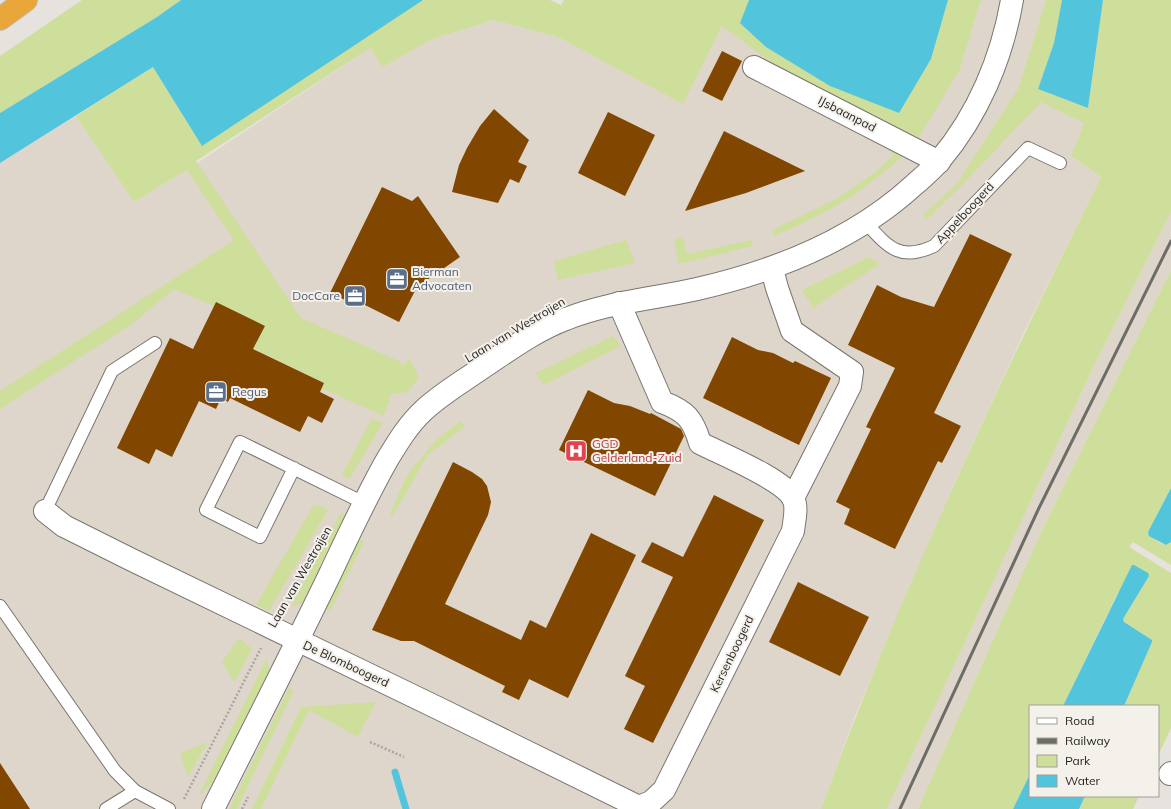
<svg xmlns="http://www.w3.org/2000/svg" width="1171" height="809" font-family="Mulish,sans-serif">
	<rect width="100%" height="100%" fill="#e6e2dd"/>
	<g fill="#dfd6cb">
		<path d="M981,0H1046L1018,89L1084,123L1071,156L1101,177L1025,330L956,480L854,718L821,809H0V163L76,116L134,202L187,170L370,48L383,67L430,40L494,20L558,37L682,103L722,26L960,69Z"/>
		<path d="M1171,212V270L1042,530L918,809H887L1090,374Z"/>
	</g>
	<g fill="#cede9b">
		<path d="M82,0H181L157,17L0,113V56Z"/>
		<path d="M423,0H550L561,5L564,0H749L741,23L899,113L931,59L948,0H981L960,69L919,137L890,126L778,67L722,26L683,104L558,37L494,20L430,40L383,67L370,48L196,161L301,318L399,361L402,365L410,359L419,378L408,392L391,394L384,416L318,387L319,380L253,348L260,326L174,289L132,324L0,409V391L234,240L187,170L134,202L76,116L153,67Z"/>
		<path d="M1046,0H1062L1054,43L1038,89L1088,108L1103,0H1171V212L1090,374L887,809H821C900,592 999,383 1101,177L1071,156L1084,123L1041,102L964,183L926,220L923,215L962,179L961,177L1018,89Z"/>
		<path d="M884,142L906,153C865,191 826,215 774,236L772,230L838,198L874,173L893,156Z"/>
		<path d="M683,237L687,254L752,240L753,246L679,264L674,240Z"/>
		<path d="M626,240L635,263L558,280L554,261Z"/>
		<path d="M869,257L880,264L813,308L802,290Z"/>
		<path d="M1171,270V488L1148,532L1158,542L1166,545L1171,542V565L1133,542L1129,547L1171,573V728L1158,756V706H1124L1152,642V640L1124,622L1123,619L1149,576L1118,592L1063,706H1030V774L1013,809H918L1042,530Z"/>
		<path d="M613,336L621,346L544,385L536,373Z"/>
		<path d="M372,418L383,423L349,479L342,474Z"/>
		<path d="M460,421L465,426L427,456L393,516L390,514L407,475L435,441Z"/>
		<path d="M314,504L328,510L269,611L256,605Z"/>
		<path d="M341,513L347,517L302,603L291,607Z"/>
		<path d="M360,539L364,542L330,611L326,608Z"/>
		<path d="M239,638L252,649L234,682L222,662Z"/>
		<path d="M267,658L269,672L213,782L198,797Z"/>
		<path d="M289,688L294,690L237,809H229Z"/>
		<path d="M376,702L358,737L309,710L261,809H252L301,707Z"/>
		<path d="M208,742L188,777L180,753Z"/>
		<path d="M1085,796H1139L1133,809H1079Z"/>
	</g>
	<g fill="#52c5dd">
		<path d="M181,0H423L202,146L153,67L0,163V113L157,17Z"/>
		<path d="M749,0H948L931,59L899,113L830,86L766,47L740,23Z"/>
		<path d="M1062,0H1103L1088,108L1038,89L1054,43Z"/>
		<path d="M1171,488V542L1166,545L1149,536L1148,532Z"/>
		<path d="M1132,565H1134L1148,573L1149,576L1123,619L1124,622L1152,640V642L1124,706H1063Z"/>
		<path d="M1030,774V796H1085L1079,809H1013Z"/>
	</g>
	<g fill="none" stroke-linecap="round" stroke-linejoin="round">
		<path stroke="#52c5dd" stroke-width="7" d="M395,772L406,809"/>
	</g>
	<g fill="#814600">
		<path d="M722,51L742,61L722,101L702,91Z"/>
		<path d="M494,109L529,140L518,162L527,166L519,183L510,179L498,203L452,192L459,165L467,148L480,126Z"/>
		<path d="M608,112L655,135L625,196L578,173Z"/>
		<path d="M724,131L805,171L746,193L685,211Z"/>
		<path d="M382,187L412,201L418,196L460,257L417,287L399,322L357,301L356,305L330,293Z"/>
		<path d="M970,234L1012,254L934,413L961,426L942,463L938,461L895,549L844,524L850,509L836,502L871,429L866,427L895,368L848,345L877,285L901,297L934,307Z"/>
		<path d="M216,302L265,326L253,349L324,383L320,392L334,399L322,423L308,416L300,432L230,398L228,402L221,398L216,409L199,401L172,457L156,449L149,464L117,448L170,338L193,349Z"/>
		<path d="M732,337L758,350L773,353L793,363L795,361L831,378L799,445L703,398Z"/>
		<path d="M588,390L614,403L630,406L650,414L651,413L681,429L684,436L655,496L559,450Z"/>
		<path d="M453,462L472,472L482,479L487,486L491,502L488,515L445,604L521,640L530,620L546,628L591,533L636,555L568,698L529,679L519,700L502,692L505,686L414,641H401L372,630Z"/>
		<path d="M714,495L764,520L653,743L624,729L645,686L625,676L673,577L641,562L652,542L683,557Z"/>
		<path d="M798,582L869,617L840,676L769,642Z"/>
		<path d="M0,763L30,809H0Z"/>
	</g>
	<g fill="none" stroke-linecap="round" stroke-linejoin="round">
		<g stroke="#797570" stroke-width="14">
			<g id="lane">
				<path d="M866,223C888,247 900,262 934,246L1028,148L1060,163"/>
				<path d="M294,468L260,537L206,510L240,442L364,503"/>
				<path d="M45,511L112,371L155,343"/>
				<path d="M0,606L115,771L135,791L169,809"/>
				<path d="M106,809L135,791"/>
			</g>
		</g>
		<g stroke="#797570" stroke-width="24">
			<g id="street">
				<path d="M754,67L939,162"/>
				<path d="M772,269L777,288L792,331L852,372L850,386L793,498"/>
				<path d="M45,511L64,526L132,560L444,711L639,807L651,802L664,790L793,531C794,521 798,507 793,498C783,479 721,454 700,443C693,419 686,411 662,402L619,303"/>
				<path d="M1170,774L1171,773"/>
			</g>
		</g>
		<g stroke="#797570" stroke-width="24">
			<path id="secondary" d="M213,809C252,731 292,653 330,574C348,536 366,497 387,460C398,442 408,425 423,411C441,394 462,382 482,368C509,350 536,330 566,319C608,302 653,299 697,289C776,271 854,240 914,185C923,177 933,169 940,160C978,115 1002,58 1012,0"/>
		</g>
		<g stroke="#bebebd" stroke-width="24">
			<path id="highway" d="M0,19L26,0"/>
		</g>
		<g stroke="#a8a5a1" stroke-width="2.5" stroke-dasharray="2 2" stroke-linecap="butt">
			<path d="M283,607L302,573"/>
			<path d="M370,742L404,757"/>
			<path d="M184,799L261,648"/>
			<path d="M242,809L248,797"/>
		</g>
		<use href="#lane" stroke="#fff" stroke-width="12"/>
		<use href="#street" stroke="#fff" stroke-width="22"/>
		<use href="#secondary" stroke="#fff" stroke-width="22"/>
		<use href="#highway" stroke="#eaa739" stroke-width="22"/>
		<path stroke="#6e6c69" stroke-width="3" d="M900,809L1038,510L1171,241"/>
	</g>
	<defs>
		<g id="office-square" transform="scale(1.15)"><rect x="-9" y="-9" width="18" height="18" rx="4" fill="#5c6f8a" stroke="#f4f0ea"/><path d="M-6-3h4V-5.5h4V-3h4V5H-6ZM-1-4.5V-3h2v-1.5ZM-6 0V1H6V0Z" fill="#fff"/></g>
		<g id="hospital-square" transform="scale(1.15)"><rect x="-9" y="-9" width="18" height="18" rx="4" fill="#e0444e" stroke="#f4f0ea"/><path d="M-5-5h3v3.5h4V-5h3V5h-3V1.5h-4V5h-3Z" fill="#fff"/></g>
	</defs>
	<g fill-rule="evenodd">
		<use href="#office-square" x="397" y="279"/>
		<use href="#office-square" x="355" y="296"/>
		<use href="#office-square" x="216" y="392"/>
		<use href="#hospital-square" x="576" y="451"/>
	</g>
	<g text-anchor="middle" stroke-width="4" stroke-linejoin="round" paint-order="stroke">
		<g font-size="12" fill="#272624" stroke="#f4f0ea">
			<text transform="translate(847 114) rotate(27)" y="4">IJsbaanpad</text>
			<text transform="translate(965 213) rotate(-47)" y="4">Appelboogerd</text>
			<text transform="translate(515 330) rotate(-31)" y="4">Laan van Westroijen</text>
			<text transform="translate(300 577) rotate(-60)" y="4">Laan van Westroijen</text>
			<text transform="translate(732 654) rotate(-64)" y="4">Kersenboogerd</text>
			<text transform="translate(346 664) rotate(25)" y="4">De Blomboogerd</text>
		</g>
		<g font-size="12" fill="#4e5e75" stroke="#f4f0ea" text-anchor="start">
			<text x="412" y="276">Bierman<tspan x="412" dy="14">Advocaten</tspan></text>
			<text x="340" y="300" text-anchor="end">DocCare</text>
			<text x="232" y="396">Regus</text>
		</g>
		<g font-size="12" fill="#be3a42" stroke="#f4f0ea" text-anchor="start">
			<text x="592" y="448">GGD<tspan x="592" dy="14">Gelderland-Zuid</tspan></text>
		</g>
	</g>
	<rect x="1029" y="705" width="130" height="92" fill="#f4f0ea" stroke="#a29f9b"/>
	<rect x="1037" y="718" width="20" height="6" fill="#ffffff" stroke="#a29f9b"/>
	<text x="1065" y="725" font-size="12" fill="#272624">Road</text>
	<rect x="1037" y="738" width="20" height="6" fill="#6e6c69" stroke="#a29f9b"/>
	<text x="1065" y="745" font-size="12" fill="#272624">Railway</text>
	<rect x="1037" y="755" width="20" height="12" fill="#cede9b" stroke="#a29f9b"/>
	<text x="1065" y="765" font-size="12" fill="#272624">Park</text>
	<rect x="1037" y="775" width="20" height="12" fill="#52c5dd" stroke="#a29f9b"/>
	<text x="1065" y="785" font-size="12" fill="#272624">Water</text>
</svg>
